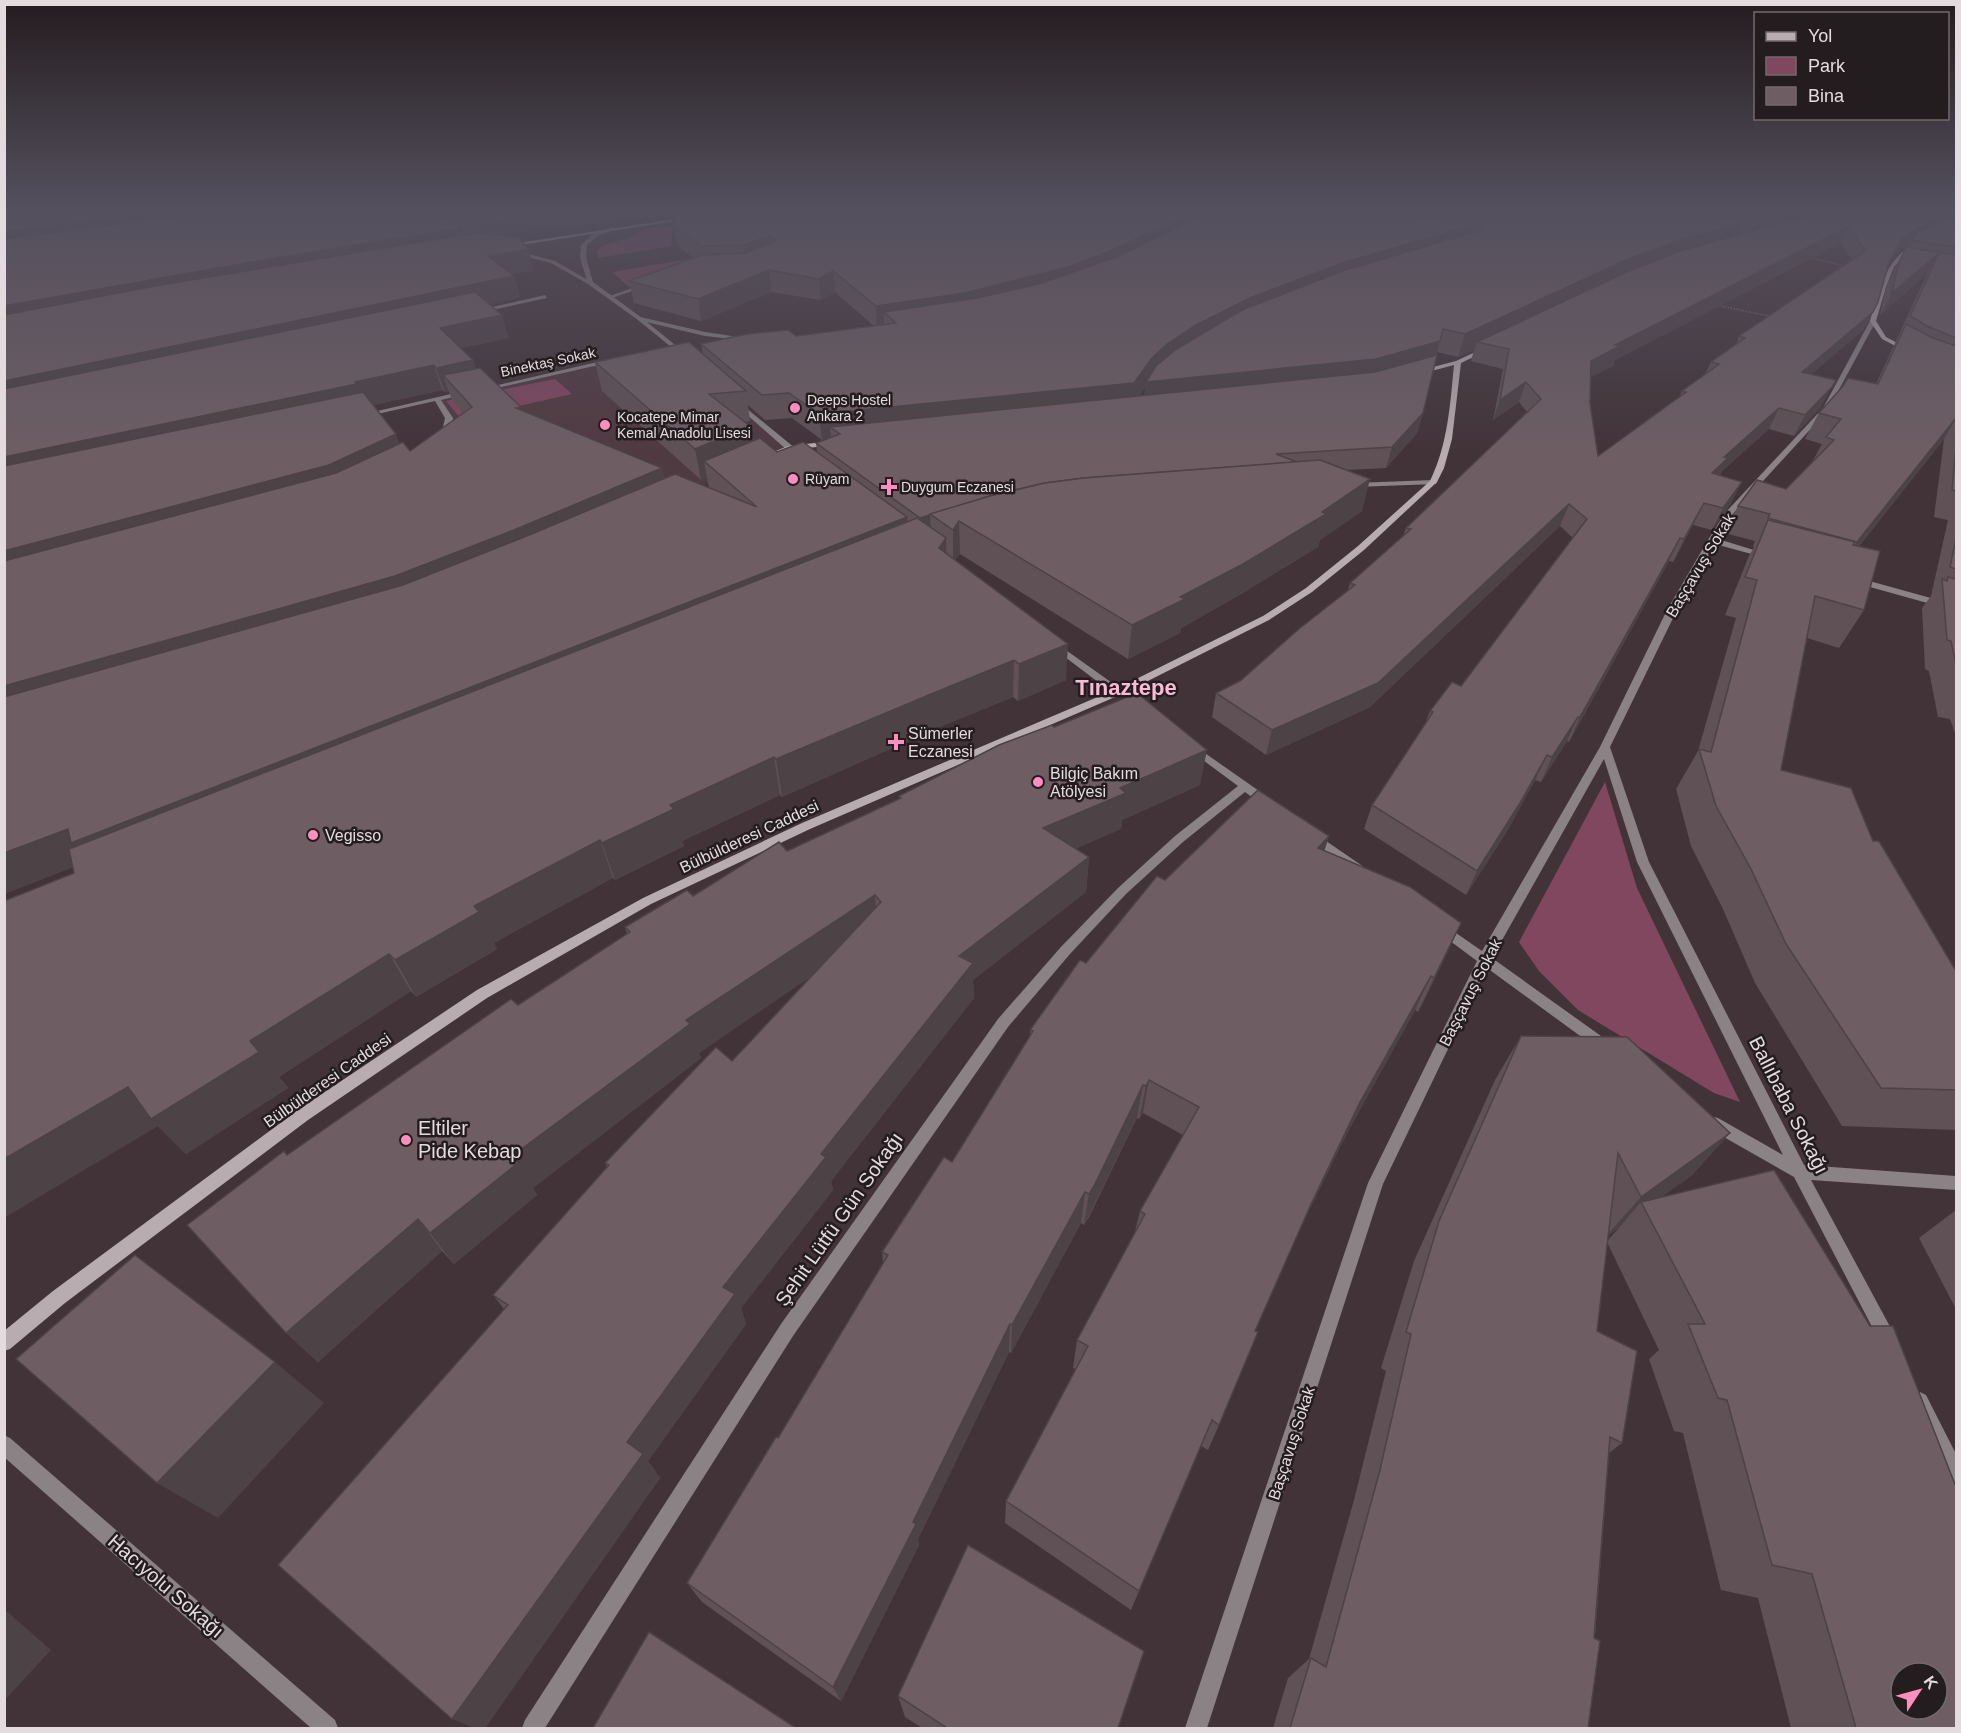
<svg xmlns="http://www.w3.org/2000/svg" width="1961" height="1733" font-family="Helvetica,sans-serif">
	<rect width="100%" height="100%" fill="#423338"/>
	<path fill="#503a42" d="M675,347L788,448L686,493L438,444L449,418L437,399Z"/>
	<g fill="#80475f">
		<path d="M673,226L671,246L598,258L597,251L604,245L638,235L636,233L643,229Z"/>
		<path d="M695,258L678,272L629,287L612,272Z"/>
		<path d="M555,379L572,394L461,419L446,401Z"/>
		<path d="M1605,782L1637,888L1740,1102L1714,1093L1578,1010L1539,971L1519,942Z"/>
	</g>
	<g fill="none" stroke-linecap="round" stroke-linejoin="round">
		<g stroke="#73666b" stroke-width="1.5" stroke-dasharray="1.5 1.5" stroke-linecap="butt">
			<path d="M1808,257L1848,267"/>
			<path d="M1716,305L1774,317"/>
		</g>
		<g fill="#8a8285" fill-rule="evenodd">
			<path d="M1796,211H1805L1781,218L1779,222L1775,221L1777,216Z"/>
			<path d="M644,284L649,285L612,298L607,297Z"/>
		</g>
		<g fill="#8a8285" fill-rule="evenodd">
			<path d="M514,250L555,261L593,283L588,284L551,263L512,253Z"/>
			<path d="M545,295L547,298L478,313L475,311Z"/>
			<path d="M640,317L705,332L752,339L749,341L705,336L638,320Z"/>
			<path d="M1873,319L1876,321L1828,410L1731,516L1718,539L1770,555L1766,558L1715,544L1677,610L1610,747L1649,862L1804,1165L1956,1176V1190L1811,1180L1894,1334L1897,1340L1894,1346L1888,1349L1882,1346L1794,1177L1708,1128L1706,1123L1708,1118L1713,1117L1718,1118L1783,1155L1637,862L1604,759L1492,958L1608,1041L1610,1045L1608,1049L1603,1051L1598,1049L1487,968L1383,1184L1207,1728H1185L1368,1183L1477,961L1438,932L1436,929L1438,926H1446L1482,951L1600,747L1667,610L1708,540L1725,513L1823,408L1870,321Z"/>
			<path d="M610,359L612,360V362L484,391L481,389Z"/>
			<path d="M464,391L466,392V394L441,400L453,418L450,432L445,441H442L438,439L442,432L445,418L435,401L364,417L360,415Z"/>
			<path d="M1433,480L1437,482L1436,484L1355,487L1351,485L1355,483Z"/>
			<path d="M1855,577L1956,605V611L1852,582L1851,580Z"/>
			<path d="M1192,744L1272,800L1274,803L1272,806H1264L1245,792L1183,842L1126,894L1070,954L1008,1027L793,1336L545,1728H522L525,1720L781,1324L998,1019L1060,948L1118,888L1175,836L1238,786L1188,749L1187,747Z"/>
			<path d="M1313,832L1364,867L1366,870L1364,873H1356L1309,839L1307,836Z"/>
			<path d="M1920,1392L1926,1395L1956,1454V1482L1949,1480L1911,1401L1914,1395Z"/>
			<path d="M4,1435L10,1438L335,1720L338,1728H311L4,1457Z"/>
		</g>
		<g fill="#8a8285" fill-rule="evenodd">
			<path d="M612,227L616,228L596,237L587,245L586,257L593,282L642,318L685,353V355H681L638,320L588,284L580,257L581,245L592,235Z"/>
			<path d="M736,403H740L801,453V457H795L736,405Z"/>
			<path d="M1056,643L1122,690V694H1114L1053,648V644Z"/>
		</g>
		<g fill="#b8acb0" fill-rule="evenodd">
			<path d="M675,219L677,221L508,247L505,245Z"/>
			<path d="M1915,243L1920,244L1908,251L1894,267L1886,287L1876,321L1886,337L1911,350V352L1909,353L1882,339L1870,321C1879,290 1885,260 1915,243Z"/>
			<path d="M1488,346L1491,348L1490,349L1461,363L1452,439L1444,468L1437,482L1364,550L1312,592L1269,620L1122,694L810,829L651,904L487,998L308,1120L65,1303L10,1349L4,1351V1331L53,1291L298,1110L477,990L643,898L802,823L1114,690L1263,616L1306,588L1358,546L1430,481C1448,444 1450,405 1454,365L1420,374L1417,372L1418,371L1456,361Z"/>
			<path d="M832,441H835V445L789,450L770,457L766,455L788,446Z"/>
		</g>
	</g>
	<g fill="#5f5156" fill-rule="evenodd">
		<path d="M4,211H1792L1787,222L1952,212L1948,220L1956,216V736L1950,719L1938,717L1929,671L1925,669L1922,608L1931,596L1948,520L1934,517L1944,439L1859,546L1864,610L1839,648L1807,638L1781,770L1873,841L1956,971V1130L1842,1126L1755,983L1723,909L1691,846L1676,789L1698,751L1736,618L1725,615L1749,556L1754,547L1753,546L1755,541L1724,533L1738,506L1786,489L1812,462L1822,444L1805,439L1819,413L1876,384L1927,274L1880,315L1886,288L1895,268L1906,247H1907L1908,245L1893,255L1888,264L1863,330L1811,374L1821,407L1794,436L1769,429L1722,471L1720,475L1731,503L1712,530L1693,525L1673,562L1669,561L1569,742L1567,741L1541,782L1535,780L1509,828L1466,895L1364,829L1372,805L1424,726L1430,711L1461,686L1573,538L1560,526L1370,707L1266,755L1212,717L1216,693L1240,681L1348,590L1350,583L1403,536L1406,528L1527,412L1519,402L1493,420L1503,369L1471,361L1474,350L1458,357L1437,352L1423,413L1417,433L1386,468L1347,470L1362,511L1320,540L1318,547L1236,597L1181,628L1180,633L1128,659L960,554L955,560L1066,680L1018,701L1013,697L937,728L782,797L780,795L682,841L684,846L615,880L613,878L494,943L497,949L416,997L411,991L279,1077L288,1088L186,1154L158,1126L73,867L4,894ZM673,214V225L677,245L693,258L629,281L634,303L701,321L771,292L821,300L835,292L874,326L796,336L701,344L703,354L595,362L602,391L701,480L707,478L709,488L664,478L662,468L522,411L476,369L473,360L461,348L509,338L489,304L520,297L514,276L512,274L534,271L511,236L510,233ZM1841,243L1852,260L1739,336L1736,344L1711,362L1705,374L1682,391L1679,397L1598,456L1590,403L1591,377L1613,366L1615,360ZM1145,387V395L1139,396ZM442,390L445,392H449L452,400L463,414L410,451L400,444L373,405ZM748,405L765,420L792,418L822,440H825L816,443L817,453L777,452L752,441L750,426L745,422L750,421Z"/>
		<path d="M1054,727L1200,785L1122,820L1121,829L1076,848L1089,857L1086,892L973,980L974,998L831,1181L833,1190L741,1308L746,1324L648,1461L660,1478L485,1728H474L504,1309L493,1295L607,1167L605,1163L732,1061L812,975L699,1053L701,1058L533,1188L537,1195L454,1264L442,1251L318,1362L286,1333L287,1155L627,934L625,927L693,896L787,851L899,799V796Z"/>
		<path d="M1329,836L1324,851L1445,958L1418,1012L1415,1010L1346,1135L1298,1233L1255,1331L1219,1425L1208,1450L1201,1446L1131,1610L1005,1523L1006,1501L1076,1369L1073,1368L1077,1340L1135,1232L1140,1211L1183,1135L1143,1113L1139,1119L1137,1118L1089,1217L1084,1225L1081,1223L1011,1353L1009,1352L918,1539L919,1545L841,1701L702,1602L687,1583L778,1438L883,1263L882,1252L952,1162L1030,1036V1030L1086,963L1165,880Z"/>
		<path d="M1521,1036L1730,1133L1691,1176L1661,1197L1956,1728H1791L1758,1598L1721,1590L1683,1433L1674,1431L1649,1359L1659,1350L1607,1242L1597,1331L1622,1443L1609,1453L1588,1728H1273L1288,1678L1309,1659L1354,1500L1386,1371L1381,1368L1414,1261L1495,1080ZM1619,1228L1607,1241L1608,1235Z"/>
		<path d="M1956,1210V1309L1919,1238Z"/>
		<path d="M898,1696L1118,1728H922L905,1717Z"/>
	</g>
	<g fill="#4d4246">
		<path d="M170,211H332L4,254V232Z"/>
		<path d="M522,211H677V214L510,233L512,241L483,246L477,226L501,214Z"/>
		<path d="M1195,211H1234L1108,272L896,323L884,312V328L877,329L876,306Z"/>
		<path d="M1786,211H1792L1784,230L1750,238L1759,218Z"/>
		<path d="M1952,212L1943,228L1911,240L1908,245L1893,255L1902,239L1925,223Z"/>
		<path d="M1745,222L1736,242L1477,342L1474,350L1458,357L1465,334L1624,261L1676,241Z"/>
		<path d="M1475,225L1469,245L1340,284L1440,341L1434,365L1143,406L1145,387L1131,408L840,434L830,427L831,439L822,440L819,414L1167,344L1196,325L1250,298L1345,262Z"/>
		<path d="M1849,226L1841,243L1615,360L1613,366L1584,381L1591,361L1615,345Z"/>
		<path d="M462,228L468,248L4,332V306L246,263Z"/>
		<path d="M771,235L773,256L747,266L744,245Z"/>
		<path d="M529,250L534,271L494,278L488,256Z"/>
		<path d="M1939,253L1927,274L1880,315L1892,293Z"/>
		<path d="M769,270L771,292L701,321L698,299Z"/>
		<path d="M833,271L835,292L821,300L819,279Z"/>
		<path d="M514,276L520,297L4,409V381Z"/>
		<path d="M1873,312L1863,330L1791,392L1802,372Z"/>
		<path d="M502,315L509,338L448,351L440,328Z"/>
		<path d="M473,360L481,385L443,375L449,392H445L436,368Z"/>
		<path d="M434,365L442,390L4,488V457Z"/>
		<path d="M1526,382L1519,402L1493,420L1500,400Z"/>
		<path d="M1832,387L1821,407L1794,436L1805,415Z"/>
		<path d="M1779,408L1769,429L1722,471L1718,479L1712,473L1724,457Z"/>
		<path d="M1423,413L1417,433L1386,468L1392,447Z"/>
		<path d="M1956,418L1944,439L1839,570L1857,542Z"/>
		<path d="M750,426L755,457L704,461L707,478L701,480L695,449Z"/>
		<path d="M396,434L406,460L4,585V551Z"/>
		<path d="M662,468L668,495L4,723V686Z"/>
		<path d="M1370,479L1362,511L1320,540L1318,547L1236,597L1181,628L1180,633L1128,659L1132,625L1322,512Z"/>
		<path d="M1742,482L1731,503L1712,530L1723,508Z"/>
		<path d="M1704,503L1693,525L1673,562L1684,539Z"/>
		<path d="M1569,504L1560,526L1370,707L1266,755L1272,730Z"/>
		<path d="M931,514L959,521L960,554L953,563V530Z"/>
		<path d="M930,515L931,536L921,539L920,518Z"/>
		<path d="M907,517L908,544L4,894V853Z"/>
		<path d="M946,538L947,573L939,548Z"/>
		<path d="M1680,538L1669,561L1569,742L1580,717Z"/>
		<path d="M1068,644L1066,680L1018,701L1019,664Z"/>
		<path d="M1014,660L1013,697L937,728L782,797L776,759L936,692Z"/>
		<path d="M1578,717L1567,741L1541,782L1552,757Z"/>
		<path d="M1207,750L1200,785L1122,820L1121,829L1041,864L1043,828L1120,788Z"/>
		<path d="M1547,755L1535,780L1509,828L1466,895L1477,871Z"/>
		<path d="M774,757L780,795L682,841L684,846L615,880L602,843L670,805Z"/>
		<path d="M1329,836L1318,871V848Z"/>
		<path d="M600,840L613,878L494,943L497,949L416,997L395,960L474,906Z"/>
		<path d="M1089,857L1086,892L973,980L974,998L831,1181L833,1190L741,1308L746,1324L648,1461L660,1478L485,1728H474L452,1719L627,1442L723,1287L821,1154L959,956Z"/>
		<path d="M875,895L878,931L699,1053L701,1058L533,1188L537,1195L454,1264L430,1233L512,1156L686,1020Z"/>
		<path d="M1461,923L1445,958L1418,1012L1434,978Z"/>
		<path d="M389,954L411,991L279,1077L288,1088L186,1154L158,1126L4,1218V1159L128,1087L250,1041Z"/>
		<path d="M1431,976L1415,1010L1346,1135L1298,1233L1312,1202L1360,1102Z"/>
		<path d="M1149,1080L1143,1113L1139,1119L1146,1086Z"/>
		<path d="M1143,1085L1137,1118L1084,1225L1089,1194Z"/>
		<path d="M1730,1133L1691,1176L1645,1209L1641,1202L1619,1228L1605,1237L1641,1197Z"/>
		<path d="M1085,1192L1081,1223L1011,1353L1012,1325Z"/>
		<path d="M418,1219L442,1251L318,1362L286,1333Z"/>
		<path d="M1010,1324L1009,1352L918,1539L919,1545L841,1701L833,1687L913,1522Z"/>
		<path d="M275,1362L324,1403L218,1518L157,1483Z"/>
		<path d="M4,1609L51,1650L4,1701Z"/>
	</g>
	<g fill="#6e5e64" stroke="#4d4246" stroke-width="1.5" fill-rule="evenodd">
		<path d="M4,211H170L4,232Z"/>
		<path d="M212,211H433L462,228L246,263L4,306V239Z"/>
		<path d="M450,211H522L501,214L507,221L477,226Z"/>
		<path d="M673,211H1195L1110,251L1068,267L965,293L876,306L833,271L819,279L769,270L698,299L629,281L702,255L745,253L776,241L771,235L744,245L702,246L673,225Z"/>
		<path d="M1212,211H1391L1434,221L1439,216L1420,211H1701L1745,222L1676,241L1624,261L1465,334L1443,329L1440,341L1376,359L1146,382L1156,366L1175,350L1242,310L1342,271L1482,230L1483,227L1475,225L1345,262L1250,298L1196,325L1167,344L1152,358L1134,383L819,414L789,393L762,395L701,344L747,334L788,330L796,336L896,323L884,312L977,298L1042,283L1116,257Z"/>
		<path d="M1732,211H1786L1759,218Z"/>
		<path d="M1831,211H1948L1952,212L1925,223L1902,239L1889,262L1878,302L1873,312L1802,372L1836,380L1832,387L1805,415L1779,408L1724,457L1728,458L1712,473L1742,482L1723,508L1704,503L1684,539L1680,538L1580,717H1578L1552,757L1547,755L1520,803L1477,871L1372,805L1433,712L1430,711L1452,682L1461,686L1587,519L1569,504L1378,683L1272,730L1216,693L1240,681L1300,628L1355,585L1350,583L1411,529L1406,528L1541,399L1526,382L1500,400L1509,349L1477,342L1629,271L1680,251L1758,229ZM1849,226L1865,251L1739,336L1745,338L1711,362L1719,364L1682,391L1686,392L1598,456L1590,403L1591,361L1620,346L1615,345Z"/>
		<path d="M1956,216V247L1911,240L1919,232Z"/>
		<path d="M476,233L519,237L529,250L488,256L514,276L4,381V315L160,285Z"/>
		<path d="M1906,247L1956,255V338L1927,326L1910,316L1939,253L1892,293L1898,266Z"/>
		<path d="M475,292L502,315L440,328L473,360L436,368L434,365L355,382L357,384L4,457V389Z"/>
		<path d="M1906,324L1933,338L1956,346V418L1857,542L1768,518L1770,514L1738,506L1757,480L1786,489L1834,440L1826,437L1841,419L1819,413L1843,386L1848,378L1878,384Z"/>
		<path d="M689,342L746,391L709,394L750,426L695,449L595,362Z"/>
		<path d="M1437,355L1423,413L1392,447L1276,454L1297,462L1084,478L1045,483L990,496L920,518L816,443L840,434L830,427L1375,372Z"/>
		<path d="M480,368L521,407L516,408L662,468L514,530L395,576L4,686V561L336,473L403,442L410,451L472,407L443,375Z"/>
		<path d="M363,392L396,434L329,465L4,551V466Z"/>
		<path d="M760,438L777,452L803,442L907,517L71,843L68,829L4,853V697L403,585L522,538L675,474L757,507L704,461Z"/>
		<path d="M1956,448V491L1952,490Z"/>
		<path d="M1320,460L1370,479L1322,512L1326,514L1243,564L1180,597L1185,599L1132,625L959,521L953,530L930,514L990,496L1045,483L1084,478Z"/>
		<path d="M917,518L946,538L939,548L1068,644L1019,664L1014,660L936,692L776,759L774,757L670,805L674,809L602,843L600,840L474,906L479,912L395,960L389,954L250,1041L259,1052L151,1119L128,1087L4,1159V901L74,873L69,849Z"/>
		<path d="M1768,520L1855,542L1853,545L1880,551L1864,610L1815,596L1781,770L1851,788L1873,841H1879L1956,971V1090L1881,1088L1786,944L1751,869L1716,806L1699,749L1711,752L1757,580L1745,577Z"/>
		<path d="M1956,539V569L1950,567Z"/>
		<path d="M1948,577L1956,579V664L1951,641L1947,640L1942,579L1947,581Z"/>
		<path d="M1137,693L1207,750L1120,788L1126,793L1043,828L1089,857L959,956L973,963L821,1154L826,1157L723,1287L735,1294L627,1442L643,1454L452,1719L278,1565L508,1305L493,1295L609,1165L605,1163L716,1047L732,1061L881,902L875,895L686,1020L690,1024L512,1156L518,1163L430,1233L418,1219L286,1333L187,1225L284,1151L287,1155L511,999L518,1005L630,932L625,927L687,890L693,896L779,842L787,851L901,798L899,796L999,745L1052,725L1054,727Z"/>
		<path d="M1258,790L1329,836L1318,848L1410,887L1461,923L1434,978L1431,976L1360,1102L1312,1202L1255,1331L1258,1332L1219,1425L1212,1420L1139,1591L1006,1501L1088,1346L1077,1340L1145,1214L1140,1211L1199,1107L1149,1080L1146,1086L1143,1085L1094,1186L1089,1194L1085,1192L1012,1325L1010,1324L913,1522L916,1524L833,1687L687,1583L776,1437L778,1438L888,1255L882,1252L944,1157L952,1162L1033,1031L1030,1030L1080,960L1086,963L1157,876L1165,880Z"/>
		<path d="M1521,1036L1627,1037L1730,1133L1641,1197L1618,1153L1597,1331L1637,1351L1622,1443L1610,1437L1594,1638L1600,1641L1588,1728H1290L1311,1658L1326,1667L1380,1470L1411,1334L1406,1332L1439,1221Z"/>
		<path d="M1774,1170L1870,1326H1893L1956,1487V1728H1856L1812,1574L1772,1565L1727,1400L1718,1398L1688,1324H1705L1641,1202ZM1901,1673H1937V1709H1901Z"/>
		<path d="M135,1255L275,1362L157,1483L16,1359Z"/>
		<path d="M968,1545L1144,1651L1118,1728H947L898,1696Z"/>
		<path d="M649,1632L796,1728H593Z"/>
	</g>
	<linearGradient id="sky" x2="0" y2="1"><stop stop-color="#241c1f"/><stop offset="0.46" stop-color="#54505e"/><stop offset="1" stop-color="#54505e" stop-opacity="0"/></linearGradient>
	<rect width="1961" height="454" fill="url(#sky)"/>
	<g fill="#fe8ebd" stroke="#241d1f" stroke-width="2">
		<circle cx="795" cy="408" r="6"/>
		<circle cx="605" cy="425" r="6"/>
		<circle cx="793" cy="479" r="6"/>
		<path d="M886 478h6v6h6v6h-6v6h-6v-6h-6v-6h6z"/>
		<path d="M893 733h6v6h6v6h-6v6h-6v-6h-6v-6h6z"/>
		<circle cx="1038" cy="782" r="6"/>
		<circle cx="313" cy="835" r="6"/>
		<circle cx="406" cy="1140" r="6"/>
	</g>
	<g text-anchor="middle" stroke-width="5" stroke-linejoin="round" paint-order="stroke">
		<g font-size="14" fill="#e4dbde" stroke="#241d1f">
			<text transform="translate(548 362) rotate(-12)" y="5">Binektaş Sokak</text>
		</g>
		<g font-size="14" fill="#e4dbde" stroke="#241d1f" text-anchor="start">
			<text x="807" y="405">Deeps Hostel<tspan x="807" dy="16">Ankara 2</tspan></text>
			<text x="617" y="422">Kocatepe Mimar<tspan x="617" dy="16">Kemal Anadolu Lisesi</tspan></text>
			<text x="805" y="484">Rüyam</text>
			<text x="901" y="492">Duygum Eczanesi</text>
		</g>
		<g font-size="16" fill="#e4dbde" stroke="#241d1f">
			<text transform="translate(1700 565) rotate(-59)" y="6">Başçavuş Sokak</text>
			<text transform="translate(749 836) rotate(-25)" y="6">Bülbülderesi Caddesi</text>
			<text transform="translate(1470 992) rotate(-63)" y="6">Başçavuş Sokak</text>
			<text transform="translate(327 1080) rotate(-35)" y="6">Bülbülderesi Caddesi</text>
			<text transform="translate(1291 1443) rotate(-72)" y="6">Başçavuş Sokak</text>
		</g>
		<g font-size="16" fill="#e4dbde" stroke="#241d1f" text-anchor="start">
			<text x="908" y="739">Sümerler<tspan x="908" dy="18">Eczanesi</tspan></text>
			<text x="1050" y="779">Bilgiç Bakım<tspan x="1050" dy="18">Atölyesi</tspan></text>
			<text x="325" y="841">Vegisso</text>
		</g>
		<g font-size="20" fill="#e4dbde" stroke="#241d1f">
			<text transform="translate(1789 1105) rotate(63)" y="7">Ballıbaba Sokağı</text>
			<text transform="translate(839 1219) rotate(-55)" y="7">Şehit Lütfü Gün Sokağı</text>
			<text transform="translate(166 1586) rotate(41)" y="7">Hacıyolu Sokağı</text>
		</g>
		<g font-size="20" fill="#e4dbde" stroke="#241d1f" text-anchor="start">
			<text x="418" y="1135">Eltiler<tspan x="418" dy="23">Pide Kebap</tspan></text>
		</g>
		<g font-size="22" font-weight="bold" fill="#fbbad3" stroke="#241d1f">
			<text x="1126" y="695">Tınaztepe</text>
		</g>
	</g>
	<rect width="1961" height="1733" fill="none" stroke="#e4dbde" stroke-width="12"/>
	<rect x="1754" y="12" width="195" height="108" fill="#241d1f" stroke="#71696b" stroke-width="1.5"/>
	<rect x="1766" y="32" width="30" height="9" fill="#b8acb0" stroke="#71696b" stroke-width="1.5"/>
	<text x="1808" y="42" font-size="18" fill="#e4dbde">Yol</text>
	<rect x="1766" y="57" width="30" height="18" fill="#80475f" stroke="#71696b" stroke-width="1.5"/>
	<text x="1808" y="72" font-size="18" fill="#e4dbde">Park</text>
	<rect x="1766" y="87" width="30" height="18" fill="#6e5e64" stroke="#71696b" stroke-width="1.5"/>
	<text x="1808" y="102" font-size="18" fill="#e4dbde">Bina</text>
	<g transform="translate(1919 1691) rotate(54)"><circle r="28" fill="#241d1f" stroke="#71696b" stroke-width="1.5"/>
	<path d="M0-4.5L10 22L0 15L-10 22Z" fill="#fe8ebd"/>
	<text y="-9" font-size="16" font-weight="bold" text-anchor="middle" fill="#e4dbde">K</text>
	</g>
</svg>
